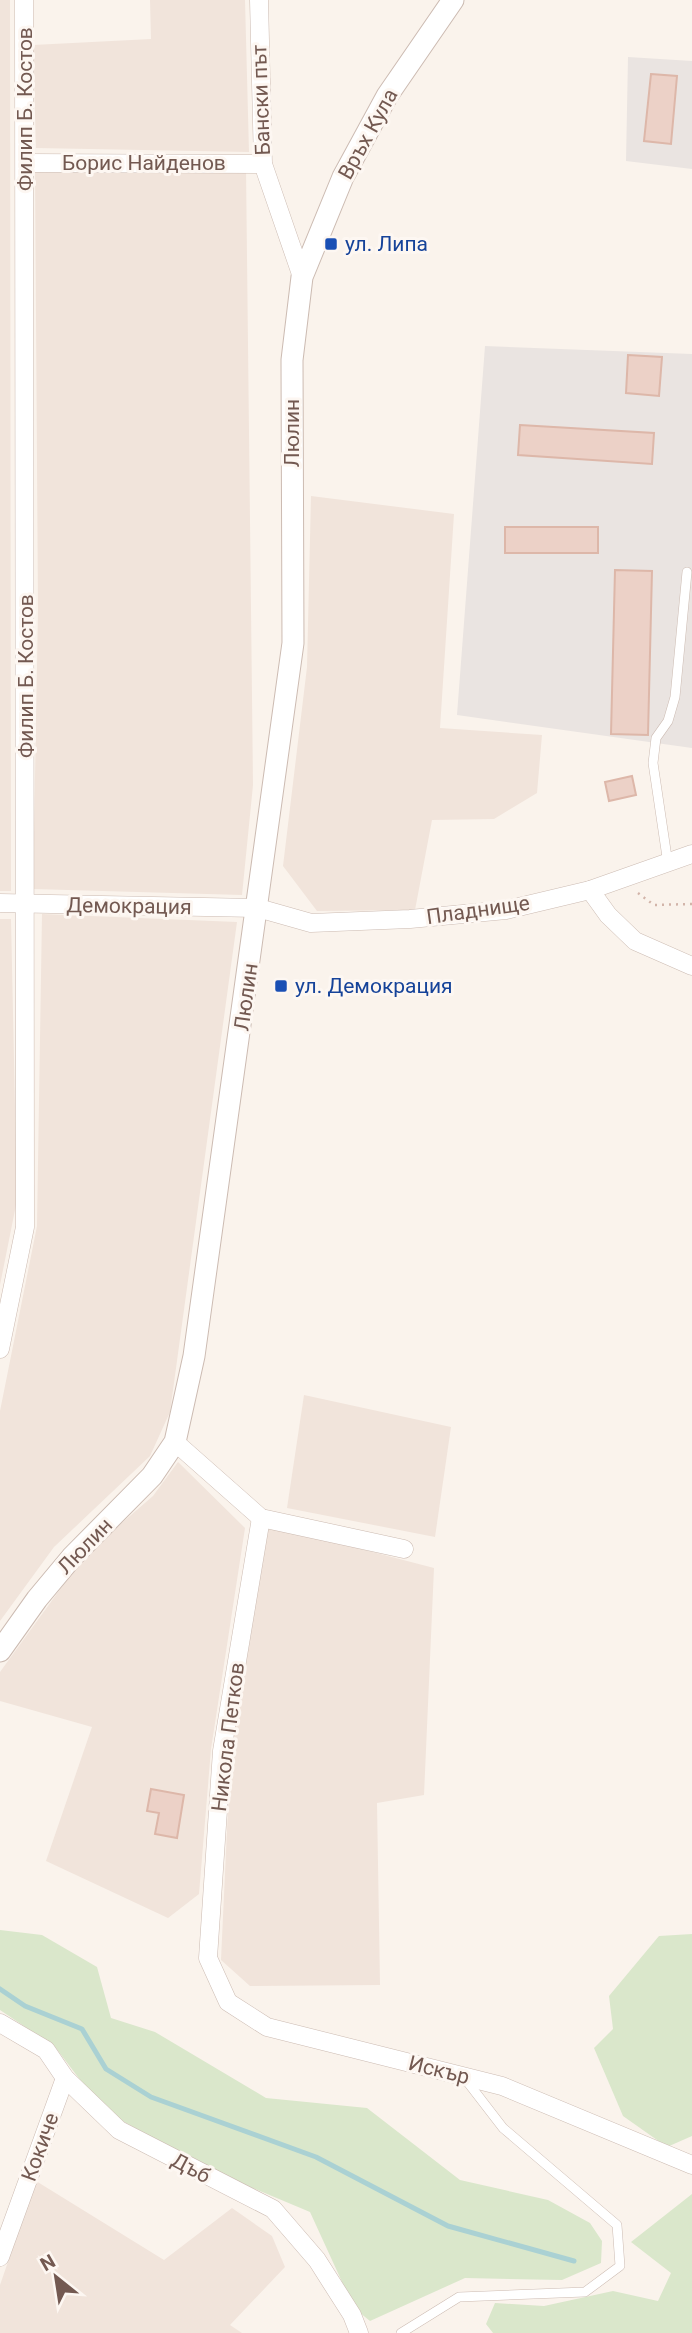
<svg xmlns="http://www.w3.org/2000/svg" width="692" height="2333" font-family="Roboto,sans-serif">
	<rect width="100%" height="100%" fill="#faf3ec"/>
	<g fill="#f1e4db">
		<path d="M0,0H10L11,891H0Z"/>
		<path d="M150,0H245L249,152L36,148L33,45L151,39Z"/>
		<path d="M246,168L253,785L242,895L33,889L38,610L35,169Z"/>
		<path d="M311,496L454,514L440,728L542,735L537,793L494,819L432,820L415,910L317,911L283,866L307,667Z"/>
		<path d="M42,914L237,922L170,1412L150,1456L54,1547L0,1621V1411L37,1226Z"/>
		<path d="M0,919H11L17,1200L0,1285Z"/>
		<path d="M304,1395L451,1427L435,1537L287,1508Z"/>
		<path d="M178,1462L245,1528L211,1749L199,1894L168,1918L46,1861L92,1727L0,1701V1672L85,1555L153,1496Z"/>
		<path d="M269,1525L434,1568L424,1795L377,1803L380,1985L250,1986L221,1960L231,1744Z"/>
		<path d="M36,2181L164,2260L232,2208L272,2236L285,2267L230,2325L242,2333H0V2285Z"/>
	</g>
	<g fill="#eae4e1">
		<path d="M628,57L692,61V169L626,161Z"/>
		<path d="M485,346L692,354V748L457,715Z"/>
	</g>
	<g fill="#dae7cb">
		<path d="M0,1930L42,1935L97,1967L111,2018L155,2032L266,2098L367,2108L460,2180L548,2200L590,2223L602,2241L601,2263L562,2280L465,2278L370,2321L354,2308L310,2212L224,2176L104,2111L55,2047L0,2010Z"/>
		<path d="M692,1934V2136L667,2147L623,2116L594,2048L613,2029L609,1996L659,1936Z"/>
		<path d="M692,2194V2333H493L486,2324L495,2303L544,2306L613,2291L658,2301L671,2273L631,2242Z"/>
	</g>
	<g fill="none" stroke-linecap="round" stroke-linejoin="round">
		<path stroke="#aad1d3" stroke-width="5" d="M0,1989L25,2006L82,2029L106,2069L151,2097L316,2157L448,2226L574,2261"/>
	</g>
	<g fill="#ecd1c7" stroke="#ddb7a9" stroke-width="2">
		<path d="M651,74L677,76L671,144L644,141Z"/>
		<path d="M628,355L662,357L659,396L626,393Z"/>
		<path d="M520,425L654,433L652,464L518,455Z"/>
		<rect x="505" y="527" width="93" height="26"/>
		<path d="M615,570L652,571L648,735L611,734Z"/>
		<path d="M632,776L636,795L609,801L605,782Z"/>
		<path d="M151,1789L184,1795L177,1838L155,1834L159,1813L147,1811Z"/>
	</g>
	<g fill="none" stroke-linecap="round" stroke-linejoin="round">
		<g stroke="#ccbbb2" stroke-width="10">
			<g id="service">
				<path d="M668,864L653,763L656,738L668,721L675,697L687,572"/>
				<path d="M401,2333L459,2297L585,2292L620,2266L617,2225L503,2128L466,2080"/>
			</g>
		</g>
		<g stroke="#ccbbb2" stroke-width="19">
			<g id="minor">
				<path d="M259,0L263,164L302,277"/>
				<path d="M26,163L263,164"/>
				<path d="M590,890L608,915L635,941L692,966"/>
				<path d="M0,903L258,908L311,923L410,919L506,910L590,890L692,854"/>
				<path d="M0,1349L25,1227L24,0"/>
				<path d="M175,1442L261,1518L404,1549"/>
				<path d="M261,1518L222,1751L208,1958L228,2002L267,2027L502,2086L692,2165"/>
				<path d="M0,2023L46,2050L65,2078L119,2130L273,2209L317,2260L352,2315L359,2333"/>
				<path d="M0,2257L65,2078"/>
			</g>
		</g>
		<g stroke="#ccbbb2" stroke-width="23">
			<path id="tertiary" d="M0,1651L37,1599L72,1557L152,1476L175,1442L194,1356L293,643L292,360L302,277L343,177L387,96L453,0"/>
		</g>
		<path stroke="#d2b4a9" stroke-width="2.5" stroke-dasharray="2 5" stroke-linecap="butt" d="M638,893L654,905L692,904"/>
		<use href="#service" stroke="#fff" stroke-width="9"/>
		<use href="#minor" stroke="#fff" stroke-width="18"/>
		<use href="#tertiary" stroke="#fff" stroke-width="21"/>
	</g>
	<g fill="#1a4fb4" stroke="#fdf7f2" stroke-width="2.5">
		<rect x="324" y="237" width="14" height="14" rx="3.5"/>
		<rect x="274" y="979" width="14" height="14" rx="3.5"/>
	</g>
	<g text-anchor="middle" stroke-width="6" stroke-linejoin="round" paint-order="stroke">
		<g font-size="21" fill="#735951" stroke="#fdf7f2">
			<text transform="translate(261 100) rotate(-92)" y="7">Бански път</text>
			<text transform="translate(25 109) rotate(-90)" y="7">Филип Б. Костов</text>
			<text transform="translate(368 134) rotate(-61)" y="7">Връх Кула</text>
			<text x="144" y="170">Борис Найденов</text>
			<text transform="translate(292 433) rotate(-90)" y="7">Люлин</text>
			<text transform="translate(26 676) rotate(-90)" y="7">Филип Б. Костов</text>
			<text transform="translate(129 906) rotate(1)" y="7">Демокрация</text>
			<text transform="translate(478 910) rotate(-8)" y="7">Пладнище</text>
			<text transform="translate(246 997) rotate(-82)" y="7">Люлин</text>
			<text transform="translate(85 1546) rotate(-46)" y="7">Люлин</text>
			<text transform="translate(228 1737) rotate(-83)" y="7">Никола Петков</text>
			<text transform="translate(439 2070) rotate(14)" y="7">Искър</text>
			<text transform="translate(40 2147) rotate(-70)" y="7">Кокиче</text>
			<text transform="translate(191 2168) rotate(28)" y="7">Дъб</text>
		</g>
		<g font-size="21" fill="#164399" stroke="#fdf7f2" text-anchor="start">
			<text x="345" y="251">ул. Липа</text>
			<text x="295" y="993">ул. Демокрация</text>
		</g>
	</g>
	<g transform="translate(56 2277) rotate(330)" stroke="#fdf7f2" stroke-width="5" paint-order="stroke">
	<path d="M0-5L12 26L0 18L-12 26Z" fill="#735951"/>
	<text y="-10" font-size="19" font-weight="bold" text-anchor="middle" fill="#735951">N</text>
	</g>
</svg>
